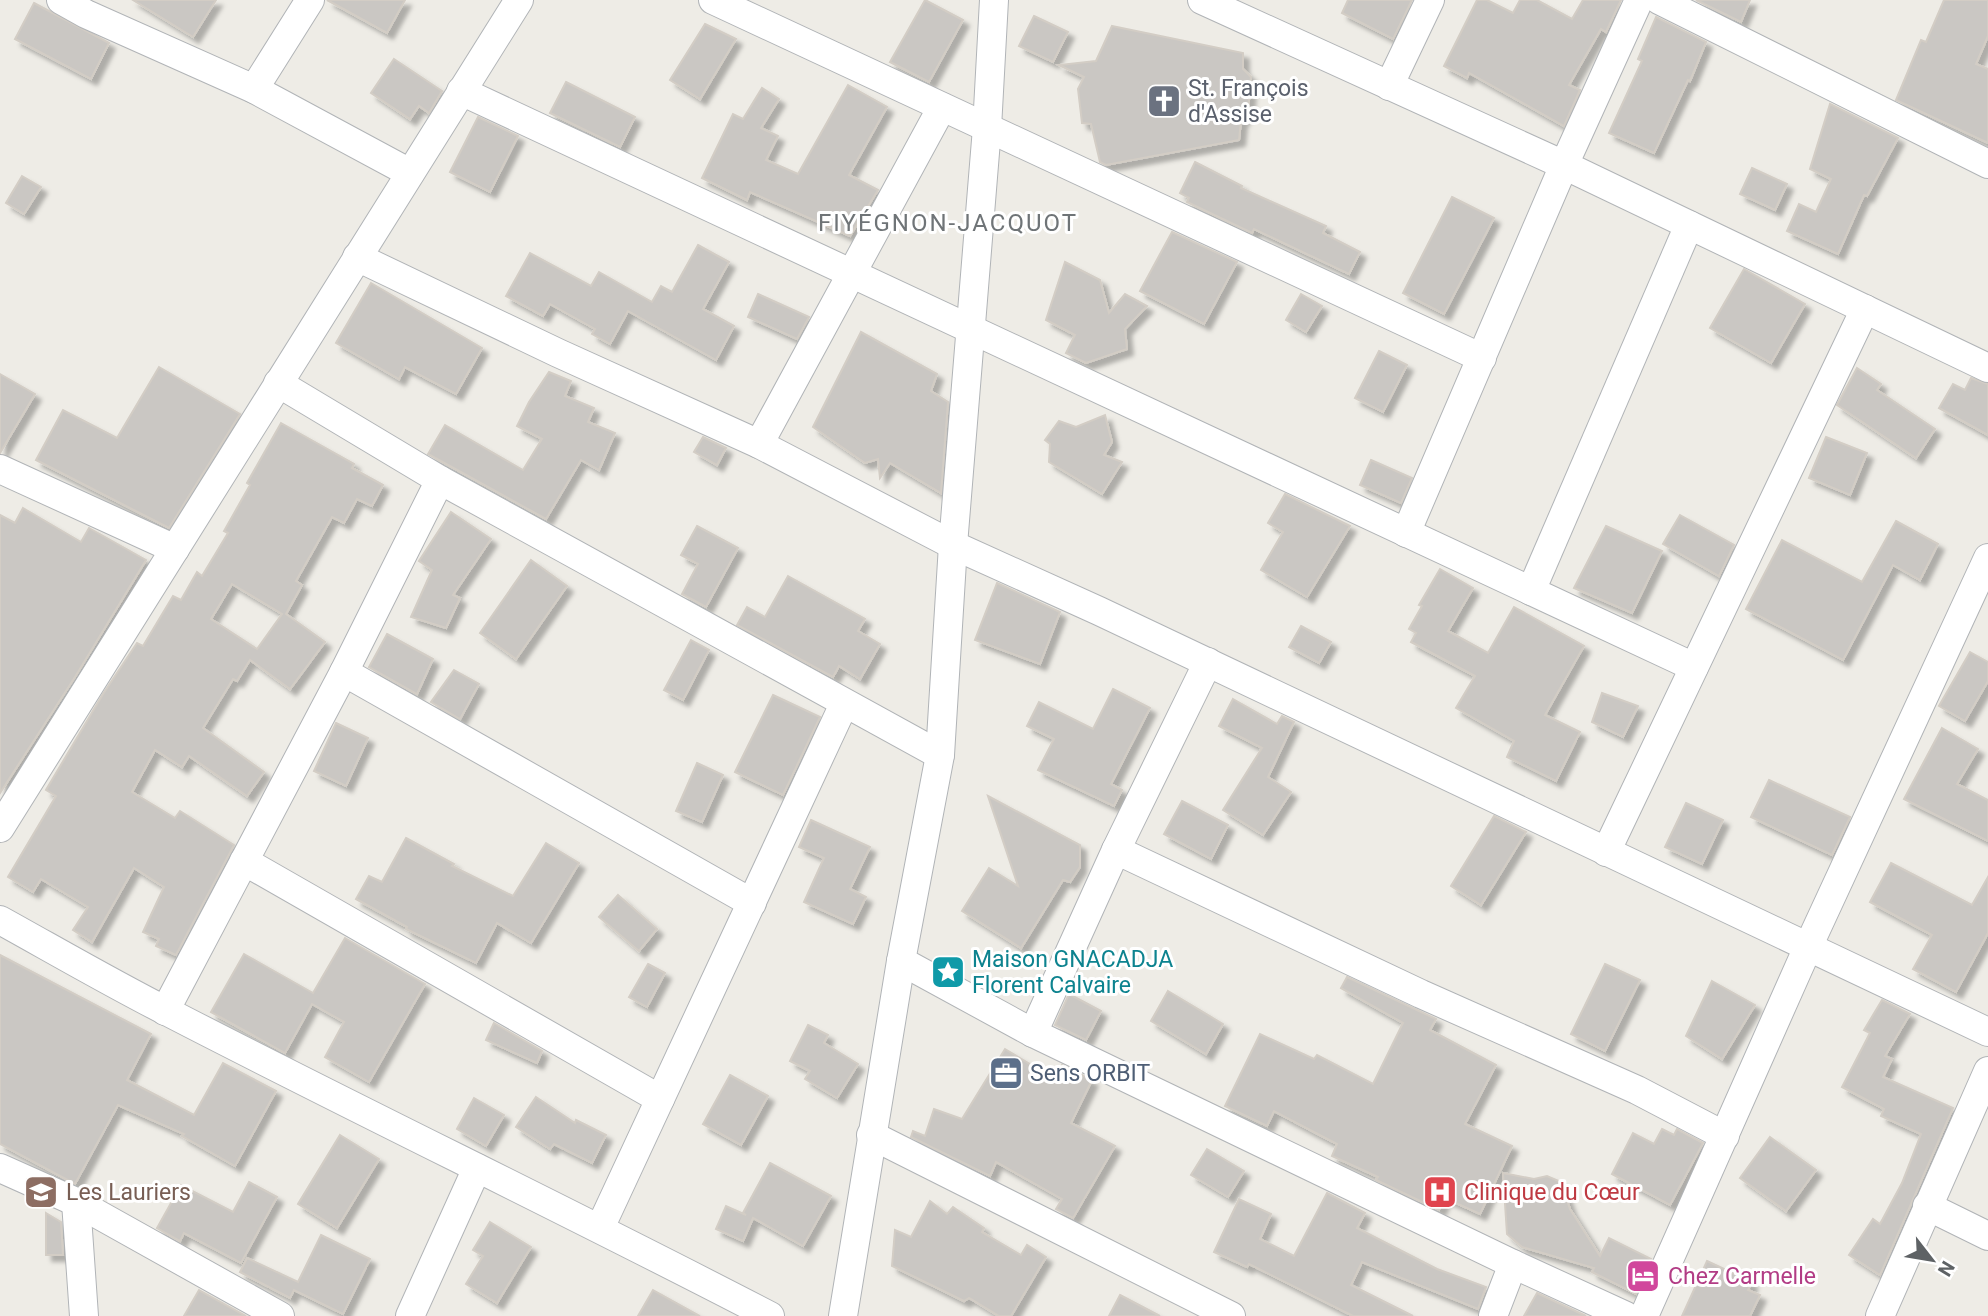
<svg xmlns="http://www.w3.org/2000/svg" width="1988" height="1316" font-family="Roboto,sans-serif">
	<defs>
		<filter id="shadow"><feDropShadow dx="6" dy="6" stdDeviation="2" flood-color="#0004"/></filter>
	</defs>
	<rect width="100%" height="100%" fill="#eeece6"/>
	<g fill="#cac7c3" stroke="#d3cdc5" stroke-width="2" fill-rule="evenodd" filter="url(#shadow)">
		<path d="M133,0H216L193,37Z"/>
		<path d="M327,0H405L387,33Z"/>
		<path d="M925,0L963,20L929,82L890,62Z"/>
		<path d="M1348,0H1412L1393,39L1342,13Z"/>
		<path d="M1477,0H1487L1513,13L1520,0H1537L1572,19L1583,0H1621L1606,32L1601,29L1569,85L1580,90L1564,126L1469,73L1467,78L1444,66Z"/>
		<path d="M1696,0H1750L1741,22Z"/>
		<path d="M1944,0H1988V36L1976,64L1988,69V143L1896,100L1921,40L1926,42Z"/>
		<path d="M34,3L109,43L91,79L15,39Z"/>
		<path d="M1034,16L1068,32L1053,62L1019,46Z"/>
		<path d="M1656,17L1706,42L1690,81L1688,80L1654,153L1609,133L1642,61L1638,59Z"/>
		<path d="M705,24L736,39L700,99L670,80Z"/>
		<path d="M1112,26L1243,53V69L1251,77L1248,112L1241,121L1239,140L1106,165L1100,162L1091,124L1082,123L1078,89L1084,77L1059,65L1096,61Z"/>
		<path d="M394,59L442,91L429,113L419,106L410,119L371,93Z"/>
		<path d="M566,82L635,117L620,147L550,113Z"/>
		<path d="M848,85L887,107L849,175L878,190L850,236L750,192L747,200L702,178L733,114L743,119L762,88L779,99L761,128L778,136L766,160L798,174Z"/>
		<path d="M1830,104L1898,138L1867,196L1864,195L1838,254L1787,231L1799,204L1816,212L1831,179L1810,169Z"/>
		<path d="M478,117L518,136L490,192L450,172Z"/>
		<path d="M1195,162L1242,186L1241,188L1326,226L1323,233L1360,252L1349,274L1254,229L1252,233L1187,202L1189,198L1180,193Z"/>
		<path d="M1752,168L1787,184L1775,210L1740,194Z"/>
		<path d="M22,176L41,187L24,214L6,203Z"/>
		<path d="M1452,197L1494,218L1444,314L1403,293Z"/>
		<path d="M1172,232L1237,262L1204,324L1140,291Z"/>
		<path d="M698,245L729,262L703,309L734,326L716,360L628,311L610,344L592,334L595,329L550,304L543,316L506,296L530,253L591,286L599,272L652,302L661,286L672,292Z"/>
		<path d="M1065,262L1100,280L1109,313L1125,294L1147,306L1125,329L1127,349L1086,363L1066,353L1075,335L1046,320Z"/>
		<path d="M1744,269L1805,304L1771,363L1710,328Z"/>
		<path d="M371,283L482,348L456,394L405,367L399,379L336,343Z"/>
		<path d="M758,294L809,317L797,339L748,317Z"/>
		<path d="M1301,294L1322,306L1306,332L1286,320Z"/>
		<path d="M861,332L937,374L931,391L948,402L941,493L890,463L880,478L878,459L865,463L813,427Z"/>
		<path d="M1379,351L1407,365L1383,412L1355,398Z"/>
		<path d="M159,367L240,414L169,528L36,460L63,410L117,438Z"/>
		<path d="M1857,368L1881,384L1877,390L1935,429L1916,458L1837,405Z"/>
		<path d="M549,372L571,381L565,396L594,408L588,422L615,433L599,470L581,460L546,519L428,454L445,425L523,470L542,439L517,426L529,402Z"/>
		<path d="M0,374L35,394L0,453Z"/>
		<path d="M1971,378L1988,384V435L1939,408L1953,384L1965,390Z"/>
		<path d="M1105,415L1112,442L1104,455L1122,462L1102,494L1049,462L1050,444L1045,440L1059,421L1076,427Z"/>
		<path d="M281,423L354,464L352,468L383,485L372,506L357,499L344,523L332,517L296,581L302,585L286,614L325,642L290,689L250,660L237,681L233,679L203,728L264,772L247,796L189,756L182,767L155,750L132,792L175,818L180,811L234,845L176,955L156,946L159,939L143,932L164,887L134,868L92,942L73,930L88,907L41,879L33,892L8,877L56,796L46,790L103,694L137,643L143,646L173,596L181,600L197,572L202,576L228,533L224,531L250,485L247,483ZM232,584L282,614L257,649L211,619Z"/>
		<path d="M703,437L726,448L717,465L694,452Z"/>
		<path d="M1826,437L1867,453L1850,495L1809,478Z"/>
		<path d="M1371,460L1412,478L1401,503L1360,485Z"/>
		<path d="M1285,494L1350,526L1307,597L1261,570L1283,532L1268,523Z"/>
		<path d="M23,508L81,542L89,528L146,560L75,677L0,793V515L15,523Z"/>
		<path d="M451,512L491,539L453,595L460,598L446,628L411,617L432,570L419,561Z"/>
		<path d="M1680,515L1734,545L1719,576L1663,544Z"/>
		<path d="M1896,521L1938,544L1920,580L1893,565L1843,660L1746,609L1782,540L1862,582Z"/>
		<path d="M697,526L738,548L706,607L682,594L698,564L681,555Z"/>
		<path d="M1606,526L1662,551L1632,613L1574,588Z"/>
		<path d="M531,560L567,586L516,659L480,633Z"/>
		<path d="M1440,569L1473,588L1448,631L1488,653L1514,607L1584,646L1545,715L1580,732L1556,781L1507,757L1514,741L1456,708L1475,676L1411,642L1416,633L1409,629L1422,606L1419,605Z"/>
		<path d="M788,576L865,619L858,631L880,644L860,679L839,666L833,677L737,625L747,607L765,617Z"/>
		<path d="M997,583L1060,612L1040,664L975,640Z"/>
		<path d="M1301,626L1331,642L1319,663L1289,647Z"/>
		<path d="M387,634L433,659L417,694L369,667Z"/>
		<path d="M691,640L709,650L683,700L664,690Z"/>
		<path d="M1970,652L1988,662V681L1965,721L1939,706Z"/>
		<path d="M454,670L479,684L460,719L431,702Z"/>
		<path d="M1113,689L1150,708L1111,784L1122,790L1114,806L1038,770L1054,739L1027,726L1039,702L1093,729Z"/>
		<path d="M1602,693L1638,706L1623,737L1592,722Z"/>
		<path d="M773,695L820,717L783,795L735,772Z"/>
		<path d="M1233,699L1277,724L1282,716L1294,722L1268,777L1291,792L1263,835L1223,810L1262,748L1219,726Z"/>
		<path d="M336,723L368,738L346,786L314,771Z"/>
		<path d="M1942,728L1978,749L1957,784L1988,800V841L1904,799Z"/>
		<path d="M697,763L723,775L702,822L676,811Z"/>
		<path d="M1769,780L1850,817L1832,855L1751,817Z"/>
		<path d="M988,796L1080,845V867L1070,882L1063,880L1021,948L962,911L989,868L1018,886Z"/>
		<path d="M1182,801L1228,825L1211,859L1164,834Z"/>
		<path d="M1686,803L1723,820L1702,864L1665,847Z"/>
		<path d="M1494,816L1526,832L1481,905L1451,886Z"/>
		<path d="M811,820L870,847L850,889L866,897L853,924L804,902L824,858L799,847Z"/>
		<path d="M406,838L454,864L452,866L513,896L546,843L579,863L531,943L497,923L476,963L406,929L407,927L356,899L369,876L382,882Z"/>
		<path d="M1891,863L1972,905L1988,877V933L1956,992L1913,969L1932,935L1870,902Z"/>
		<path d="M618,895L657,929L639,951L599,917Z"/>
		<path d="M345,938L425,984L369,1082L325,1057L344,1022L312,1004L285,1053L211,1012L244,954L313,993Z"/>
		<path d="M0,955L151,1034L127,1080L194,1115L223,1063L276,1091L235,1166L182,1136L184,1134L118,1105L75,1184L0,1144Z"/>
		<path d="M648,964L665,973L647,1007L629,997Z"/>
		<path d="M1605,964L1640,980L1605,1051L1571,1034Z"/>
		<path d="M1347,977L1436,1019L1430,1030L1496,1065L1465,1124L1512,1146L1480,1214L1445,1198L1439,1210L1376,1180L1378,1177L1332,1156L1337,1144L1274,1111L1267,1126L1225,1106L1260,1034L1314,1059L1317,1055L1373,1084L1403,1023L1341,988Z"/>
		<path d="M1712,981L1755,1005L1722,1059L1686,1036Z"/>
		<path d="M1168,991L1223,1024L1206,1054L1151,1021Z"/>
		<path d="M1069,994L1101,1011L1086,1040L1055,1025Z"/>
		<path d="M1882,1000L1910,1014L1885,1056L1892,1059L1883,1077L1953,1108L1880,1275L1849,1255L1873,1219L1880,1224L1902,1183L1921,1134L1881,1116L1884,1109L1842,1087L1870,1033L1864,1030Z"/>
		<path d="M494,1023L542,1051L537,1063L486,1040Z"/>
		<path d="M808,1025L828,1035L824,1043L858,1064L837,1098L805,1079L810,1071L790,1061Z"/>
		<path d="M1005,1049L1055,1079L1062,1065L1092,1080L1071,1123L1115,1146L1073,1218L1056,1209L1062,1199L996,1162L990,1176L911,1137L913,1131L925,1136L934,1109L962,1119Z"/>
		<path d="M730,1075L768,1096L741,1145L703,1124Z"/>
		<path d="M536,1097L575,1123L576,1120L606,1135L592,1163L554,1144L550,1149L516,1127Z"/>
		<path d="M474,1098L504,1115L486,1146L457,1129Z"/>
		<path d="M1662,1129L1674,1135L1677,1129L1703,1143L1670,1205L1612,1174L1633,1133L1654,1144Z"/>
		<path d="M340,1135L379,1159L337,1228L298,1204Z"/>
		<path d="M1770,1137L1816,1170L1786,1211L1740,1178Z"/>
		<path d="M1207,1149L1244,1171L1228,1197L1191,1175Z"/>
		<path d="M770,1163L831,1196L803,1246L753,1218L743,1241L716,1229L726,1206L746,1215L743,1213Z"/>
		<path d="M1503,1173L1534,1179L1547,1176L1561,1182L1570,1209L1600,1256L1609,1238L1651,1259L1636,1294L1592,1272L1594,1268L1522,1247L1507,1234Z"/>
		<path d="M249,1182L277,1197L241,1263L184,1233L180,1241L157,1228L181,1185L233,1212Z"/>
		<path d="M1327,1193L1365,1213L1357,1228L1437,1269L1486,1287L1478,1309L1362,1262L1351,1285L1413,1316H1353L1249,1264L1247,1267L1214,1252L1239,1199L1271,1214L1260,1239L1294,1256Z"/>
		<path d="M930,1201L947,1214L953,1207L984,1228L982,1232L1021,1255L1027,1245L1046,1257L1011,1316H999L969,1298L964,1301L892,1266L895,1230L911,1237Z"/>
		<path d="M46,1213L61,1222L63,1255H46Z"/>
		<path d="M490,1222L531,1247L497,1303L466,1284L483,1256L473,1250Z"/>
		<path d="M321,1235L370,1259L343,1314L294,1290L290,1298L240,1272L247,1258L298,1282Z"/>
		<path d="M1707,1261L1752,1282L1748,1290L1760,1295L1750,1316H1682Z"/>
		<path d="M199,1290L246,1316H184Z"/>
		<path d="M653,1290L700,1316H638Z"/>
		<path d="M1537,1293L1586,1316H1524Z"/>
		<path d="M1120,1295L1160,1316H1109Z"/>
	</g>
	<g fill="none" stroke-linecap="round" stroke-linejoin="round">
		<g stroke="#b1b4b7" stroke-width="30">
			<g id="street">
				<path d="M61,0L86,14L254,89L410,173"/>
				<path d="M713,0L1482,358"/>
				<path d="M1202,0L1564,165L1988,368"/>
				<path d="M1659,0L1988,164"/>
				<path d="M1389,86L1430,0"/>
				<path d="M254,89L310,0"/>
				<path d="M461,91L1694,667"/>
				<path d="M357,257L558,353L759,444L953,545L1099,611L1988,1032"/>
				<path d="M278,383L440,480L940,755"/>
				<path d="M759,444L942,107"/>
				<path d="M0,469L175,549"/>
				<path d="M1406,533L1564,165L1639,0"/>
				<path d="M1531,591L1689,225"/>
				<path d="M344,672L752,903"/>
				<path d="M0,828L519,0"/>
				<path d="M1116,850L1421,994L1637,1090L1725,1136"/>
				<path d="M1606,852L1865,309"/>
				<path d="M244,861L660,1099"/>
				<path d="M0,920C56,951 111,983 168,1012C367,1115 570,1212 770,1316"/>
				<path d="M901,961L1033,1033L1513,1264L1626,1316"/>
				<path d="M165,1011L344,672L440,480"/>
				<path d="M1033,1033L1116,850L1208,662"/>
				<path d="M871,1135L1231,1316"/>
				<path d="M0,1168L76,1202L280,1316"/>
				<path d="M76,1202L84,1316"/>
				<path d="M1927,1206L1988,1236"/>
				<path d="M600,1228L844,704"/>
				<path d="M410,1316L477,1168"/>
				<path d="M843,1316L901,961L940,755L953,545L987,128L994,0"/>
				<path d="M1493,1316L1513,1264"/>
				<path d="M1644,1316L1808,947L1988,558"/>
				<path d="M1880,1316L1988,1071"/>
			</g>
		</g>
		<use href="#street" stroke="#fff" stroke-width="28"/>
	</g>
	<defs>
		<g id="church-square" transform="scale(1.75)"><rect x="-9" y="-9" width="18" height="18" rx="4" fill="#6b7280" stroke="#fff"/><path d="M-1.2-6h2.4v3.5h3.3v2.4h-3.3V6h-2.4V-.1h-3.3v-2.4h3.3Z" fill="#fff"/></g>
		<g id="sight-square" transform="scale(1.75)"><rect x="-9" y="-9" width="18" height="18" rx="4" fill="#0f9aa8" stroke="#fff"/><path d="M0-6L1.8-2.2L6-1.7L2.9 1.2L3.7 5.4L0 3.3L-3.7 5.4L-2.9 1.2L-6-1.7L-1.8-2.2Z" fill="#fff"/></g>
		<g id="office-square" transform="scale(1.75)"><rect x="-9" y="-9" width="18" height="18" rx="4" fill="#5c6f8a" stroke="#fff"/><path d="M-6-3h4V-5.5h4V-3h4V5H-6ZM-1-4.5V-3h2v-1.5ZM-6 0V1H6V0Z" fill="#fff"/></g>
		<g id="school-square" transform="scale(1.75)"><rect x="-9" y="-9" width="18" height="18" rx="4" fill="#8d6e63" stroke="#fff"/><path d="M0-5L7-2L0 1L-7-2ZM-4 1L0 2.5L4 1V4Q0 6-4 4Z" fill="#fff"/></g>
		<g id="hospital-square" transform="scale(1.75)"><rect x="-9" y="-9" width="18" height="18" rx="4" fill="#e0444e" stroke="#fff"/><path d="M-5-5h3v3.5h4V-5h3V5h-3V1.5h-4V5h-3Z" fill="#fff"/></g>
		<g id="hotel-square" transform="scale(1.75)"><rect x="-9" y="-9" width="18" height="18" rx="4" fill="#d1479c" stroke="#fff"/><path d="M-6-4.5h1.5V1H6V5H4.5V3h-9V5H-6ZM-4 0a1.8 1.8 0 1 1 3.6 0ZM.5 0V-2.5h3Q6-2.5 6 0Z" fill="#fff"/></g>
	</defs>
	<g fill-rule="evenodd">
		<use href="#church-square" x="1164" y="101"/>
		<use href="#sight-square" x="948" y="972"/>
		<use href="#office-square" x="1006" y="1073"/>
		<use href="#school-square" x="41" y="1192"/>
		<use href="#hospital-square" x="1440" y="1192"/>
		<use href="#hotel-square" x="1643" y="1276"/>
	</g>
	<g text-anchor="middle" stroke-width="6" stroke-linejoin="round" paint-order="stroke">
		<g font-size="23" fill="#5b616d" stroke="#fff" text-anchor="start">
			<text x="1188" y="96">St. François<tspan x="1188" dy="26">d'Assise</tspan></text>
		</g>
		<g font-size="23" fill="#0d838f" stroke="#fff" text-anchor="start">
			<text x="972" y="967">Maison GNACADJA<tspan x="972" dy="26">Florent Calvaire</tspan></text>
		</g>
		<g font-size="23" fill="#4e5e75" stroke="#fff" text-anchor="start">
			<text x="1030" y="1081">Sens ORBIT</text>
		</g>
		<g font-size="23" fill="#785e54" stroke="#fff" text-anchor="start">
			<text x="66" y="1200">Les Lauriers</text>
		</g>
		<g font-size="23" fill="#be3a42" stroke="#fff" text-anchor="start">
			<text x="1464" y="1200">Clinique du Cœur</text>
		</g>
		<g font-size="23" fill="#b23c85" stroke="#fff" text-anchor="start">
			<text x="1668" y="1284">Chez Carmelle</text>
		</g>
		<g font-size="24" letter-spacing="2" fill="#6f7477" stroke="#fff">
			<text x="948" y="231">FIYÉGNON-JACQUOT</text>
		</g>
	</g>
	<g transform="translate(1932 1260) rotate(121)" stroke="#ffffff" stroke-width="5" paint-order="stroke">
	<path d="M0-5L12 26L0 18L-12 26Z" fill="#5e6265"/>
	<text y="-10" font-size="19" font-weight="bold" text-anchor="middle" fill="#5e6265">N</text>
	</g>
</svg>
